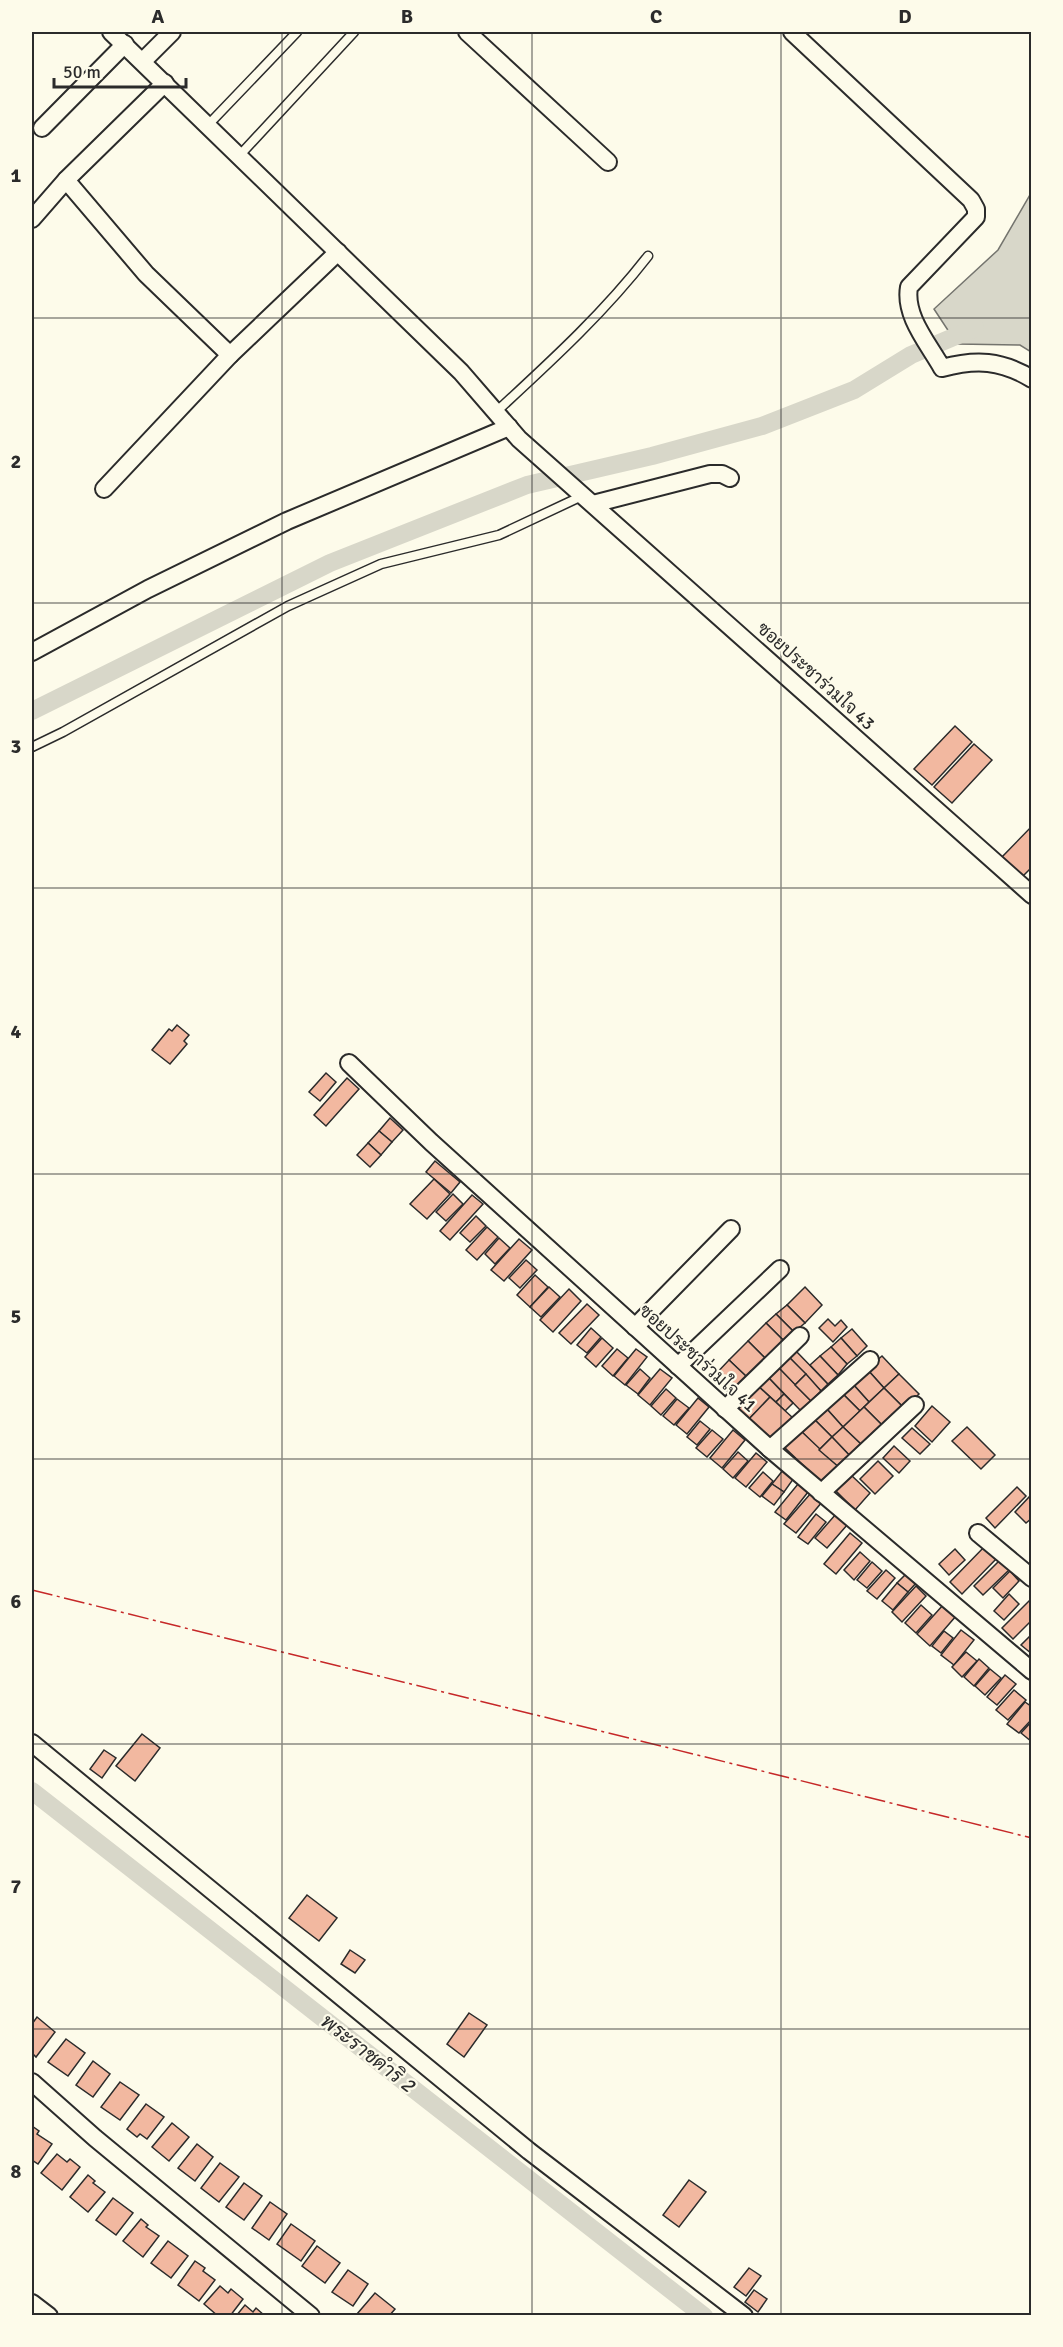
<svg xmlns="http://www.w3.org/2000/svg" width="1063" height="2347" font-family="Signika,Sarabun,sans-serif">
	<rect width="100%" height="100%" fill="#fdfbea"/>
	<path fill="#d8d7c9" stroke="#74746e" stroke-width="1.5" d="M1031,193V352L1020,345L957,344L934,309L998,250Z"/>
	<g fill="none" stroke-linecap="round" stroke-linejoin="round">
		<g stroke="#d8d7c9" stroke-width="18">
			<path d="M32,711L330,563L527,485L652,456L762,426L854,390L911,355L975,328"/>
			<path d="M32,1791L704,2316"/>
		</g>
	</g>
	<g fill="#f2b8a0" stroke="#2b2b2b" stroke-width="1.5">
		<path d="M955,726L972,742L932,785L914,769Z"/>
		<path d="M974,744L992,760L952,803L934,787Z"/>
		<path d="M1032,826V867L1023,876L1002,857Z"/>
		<path d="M177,1025L189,1035L184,1041L187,1044L170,1064L152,1050L169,1029L172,1031Z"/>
		<path d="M326,1073L336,1082L320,1101L309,1092Z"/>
		<path d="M347,1078L359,1089L326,1126L314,1115Z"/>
		<path d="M390,1118L403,1130L392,1142L379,1131Z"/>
		<path d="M379,1131L392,1142L381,1155L368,1143Z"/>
		<path d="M368,1143L381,1155L370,1167L357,1155Z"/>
		<path d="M435,1161L460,1182L451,1193L426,1172Z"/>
		<path d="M434,1179L450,1194L427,1219L410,1204Z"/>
		<path d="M453,1194L463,1204L446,1221L436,1212Z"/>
		<path d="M472,1195L483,1204L450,1240L440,1231Z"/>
		<path d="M476,1216L486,1226L470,1242L460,1233Z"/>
		<path d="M487,1227L498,1237L477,1260L466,1250Z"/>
		<path d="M499,1238L510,1248L495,1264L485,1254Z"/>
		<path d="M519,1239L532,1250L504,1281L491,1270Z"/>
		<path d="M526,1260L537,1270L520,1288L509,1278Z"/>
		<path d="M535,1275L548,1287L530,1307L517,1295Z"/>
		<path d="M549,1287L560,1297L541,1317L530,1307Z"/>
		<path d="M805,1287L822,1305L805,1323L787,1305Z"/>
		<path d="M569,1289L581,1301L553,1332L540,1320Z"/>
		<path d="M587,1304L599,1315L571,1344L559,1333Z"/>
		<path d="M787,1305L805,1323L794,1332L776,1314Z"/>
		<path d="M776,1314L794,1332L784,1341L766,1323Z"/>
		<path d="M828,1319L835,1326L841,1320L847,1327L833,1342L819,1328Z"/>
		<path d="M766,1323L784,1341L766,1359L748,1341Z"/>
		<path d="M591,1328L601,1337L587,1353L577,1345Z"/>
		<path d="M852,1329L867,1346L857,1356L841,1338Z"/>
		<path d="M602,1338L613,1348L596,1367L585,1357Z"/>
		<path d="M841,1338L857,1356L847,1364L831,1347Z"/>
		<path d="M748,1341L766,1359L748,1378L729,1360Z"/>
		<path d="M831,1347L847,1364L838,1375L820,1356Z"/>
		<path d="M617,1349L628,1358L613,1376L602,1366Z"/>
		<path d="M636,1349L647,1357L625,1385L614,1376Z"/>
		<path d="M795,1350L828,1384L821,1391L788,1356Z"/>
		<path d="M788,1356L806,1374L795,1385L777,1366Z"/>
		<path d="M820,1356L838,1375L828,1384L810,1365Z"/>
		<path d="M882,1356L899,1374L884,1388L867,1369Z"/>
		<path d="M729,1360L748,1378L732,1395L712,1378Z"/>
		<path d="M777,1366L811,1401L801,1411L767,1376Z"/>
		<path d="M640,1369L650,1378L638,1394L626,1385Z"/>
		<path d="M660,1369L672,1378L650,1405L638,1395Z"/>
		<path d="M867,1369L884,1388L869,1402L852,1383Z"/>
		<path d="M806,1374L821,1391L811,1401L795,1385Z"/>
		<path d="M899,1374L919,1394L904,1408L884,1388Z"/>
		<path d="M767,1376L784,1394L776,1402L756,1384Z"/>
		<path d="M852,1383L869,1402L860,1411L842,1393Z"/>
		<path d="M756,1384L770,1397L749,1419L735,1406Z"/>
		<path d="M884,1388L904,1408L884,1427L864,1407Z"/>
		<path d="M666,1389L676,1398L661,1415L651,1406Z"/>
		<path d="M842,1393L860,1411L843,1427L826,1408Z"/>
		<path d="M784,1394L793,1403L785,1411L776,1402Z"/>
		<path d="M770,1397L793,1418L772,1440L749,1419Z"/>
		<path d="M698,1398L709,1407L687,1434L676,1425Z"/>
		<path d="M677,1399L689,1408L674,1425L663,1416Z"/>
		<path d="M932,1406L950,1422L932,1442L915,1426Z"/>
		<path d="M864,1407L884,1427L864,1447L843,1427Z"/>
		<path d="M826,1408L843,1427L832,1437L814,1419Z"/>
		<path d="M814,1419L832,1437L819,1450L801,1431Z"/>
		<path d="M700,1421L710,1429L697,1445L687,1437Z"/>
		<path d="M843,1427L864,1447L852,1458L832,1437Z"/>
		<path d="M967,1427L995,1455L981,1469L952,1441Z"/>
		<path d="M912,1428L930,1444L920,1454L902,1438Z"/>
		<path d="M712,1430L723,1439L707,1457L696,1448Z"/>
		<path d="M733,1430L745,1440L722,1468L710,1458Z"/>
		<path d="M801,1431L840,1468L824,1485L784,1447Z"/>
		<path d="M832,1437L852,1458L840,1468L819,1450Z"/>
		<path d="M894,1446L910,1461L899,1473L883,1458Z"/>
		<path d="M738,1452L748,1461L733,1478L723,1469Z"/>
		<path d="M756,1453L767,1462L746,1487L735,1478Z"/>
		<path d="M878,1461L893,1476L875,1494L860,1479Z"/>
		<path d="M783,1470L794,1478L784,1492L772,1484Z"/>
		<path d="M763,1472L773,1481L760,1497L749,1488Z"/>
		<path d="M851,1475L870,1493L855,1510L836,1491Z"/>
		<path d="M772,1484L784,1492L774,1505L762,1496Z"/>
		<path d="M798,1484L808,1492L786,1520L775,1512Z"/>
		<path d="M1017,1487L1026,1496L995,1528L986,1518Z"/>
		<path d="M811,1493L822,1502L796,1533L784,1524Z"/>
		<path d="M1030,1496L1032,1518L1026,1523L1015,1512Z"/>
		<path d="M816,1514L826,1522L808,1544L798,1537Z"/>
		<path d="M836,1514L848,1524L827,1548L815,1538Z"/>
		<path d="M850,1533L862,1543L836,1574L824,1564Z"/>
		<path d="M986,1545L998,1557L962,1594L950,1582Z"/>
		<path d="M955,1549L965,1560L949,1575L939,1564Z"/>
		<path d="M860,1552L870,1561L854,1580L844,1570Z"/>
		<path d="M999,1561L1009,1570L983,1595L974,1586Z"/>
		<path d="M872,1562L882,1571L867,1588L857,1580Z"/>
		<path d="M886,1570L895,1578L877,1599L867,1591Z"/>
		<path d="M1010,1571L1019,1581L1003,1598L993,1588Z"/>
		<path d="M907,1573L917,1582L908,1592L897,1583Z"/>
		<path d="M897,1583L908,1592L893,1610L882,1601Z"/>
		<path d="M916,1586L926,1596L902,1622L892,1612Z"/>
		<path d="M1009,1594L1019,1604L1004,1620L994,1611Z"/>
		<path d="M1032,1598V1620L1013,1639L1002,1628Z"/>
		<path d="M921,1605L932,1615L916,1633L905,1623Z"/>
		<path d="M943,1605L956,1616L930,1646L917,1634Z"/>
		<path d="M961,1630L974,1640L954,1665L941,1655Z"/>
		<path d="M944,1631L953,1638L941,1653L932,1646Z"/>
		<path d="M1032,1634V1654L1021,1645Z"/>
		<path d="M966,1652L977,1661L962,1677L952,1667Z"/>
		<path d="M979,1659L989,1668L974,1686L964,1677Z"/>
		<path d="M990,1669L1001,1678L985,1695L975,1686Z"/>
		<path d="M1005,1675L1016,1684L997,1705L987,1697Z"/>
		<path d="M1014,1690L1026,1700L1008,1720L996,1710Z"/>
		<path d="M1025,1702L1032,1707V1719L1019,1733L1007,1724Z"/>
		<path d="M1032,1721V1742L1021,1733Z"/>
		<path d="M142,1734L160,1748L135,1781L116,1766Z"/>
		<path d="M104,1750L116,1758L102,1778L90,1769Z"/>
		<path d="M307,1895L337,1918L319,1941L289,1918Z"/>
		<path d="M350,1950L365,1960L355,1973L341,1964Z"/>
		<path d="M469,2013L487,2025L464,2057L447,2044Z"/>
		<path d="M37,2017L55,2032L36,2057L32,2053V2024Z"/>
		<path d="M66,2039L85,2053L68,2076L48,2062Z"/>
		<path d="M93,2061L110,2074L93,2097L76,2085Z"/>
		<path d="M120,2082L139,2095L120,2120L101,2107Z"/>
		<path d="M146,2104L164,2117L147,2139L140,2134L137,2137L127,2129Z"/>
		<path d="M172,2123L189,2137L169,2161L152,2147Z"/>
		<path d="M32,2126L39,2131L37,2134L52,2144L38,2164L32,2160Z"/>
		<path d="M197,2144L213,2157L195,2181L178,2168Z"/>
		<path d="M57,2154L67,2162L70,2159L80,2167L62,2190L41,2173Z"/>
		<path d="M220,2163L239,2177L219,2202L201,2188Z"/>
		<path d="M88,2175L95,2181L93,2183L105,2192L88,2212L70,2197Z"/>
		<path d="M689,2180L706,2192L679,2227L663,2215Z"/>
		<path d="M244,2183L262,2196L244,2220L226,2207Z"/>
		<path d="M113,2198L133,2213L116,2235L96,2220Z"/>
		<path d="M270,2202L287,2214L269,2240L252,2228Z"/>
		<path d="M141,2219L148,2225L146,2227L159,2236L143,2257L123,2241Z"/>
		<path d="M291,2224L315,2241L301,2261L277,2244Z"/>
		<path d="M168,2241L188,2256L171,2278L151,2263Z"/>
		<path d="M317,2246L340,2263L325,2283L302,2266Z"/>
		<path d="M195,2261L205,2268L203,2271L215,2280L199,2301L178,2285Z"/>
		<path d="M749,2268L761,2276L746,2296L734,2287Z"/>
		<path d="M348,2270L368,2284L353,2306L332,2292Z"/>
		<path d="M220,2286L228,2293L231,2289L243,2299L230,2316H218L204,2304Z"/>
		<path d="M754,2290L767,2299L758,2312L745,2302Z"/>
		<path d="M375,2293L395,2309L389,2316H359L357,2314Z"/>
		<path d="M245,2305L253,2312L256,2308L265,2316H236Z"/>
	</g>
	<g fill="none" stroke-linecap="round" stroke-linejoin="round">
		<g stroke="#2b2b2b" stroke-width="11">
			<g id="service">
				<path d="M208,125L297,32"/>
				<path d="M239,156L354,32"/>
				<path d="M496,412C549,363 603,314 648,256"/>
				<path d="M32,747L63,732L288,606L381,564L499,535L582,496"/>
			</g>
		</g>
		<g stroke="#2b2b2b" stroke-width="20">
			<g id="minor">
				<path d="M111,32L461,372L519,439L1032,895"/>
				<path d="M467,32L608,162"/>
				<path d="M792,32L971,200L976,209V217L909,287C904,316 928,343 942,368C976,359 1001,360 1032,379"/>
				<path d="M143,61L172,32"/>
				<path d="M42,128L125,44"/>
				<path d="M66,180L146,274L230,355"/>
				<path d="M32,219L66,180L165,83"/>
				<path d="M104,489L230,355L338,252"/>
				<path d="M593,504L710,474H722L730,478"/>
				<path d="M32,652L148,589L287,521L509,427"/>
				<path d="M349,1063L431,1142L770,1449L1032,1671"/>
				<path d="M635,1327L731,1229"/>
				<path d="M678,1366L780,1269"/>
				<path d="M725,1409L800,1336"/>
				<path d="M770,1449L870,1360"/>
				<path d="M821,1493L915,1405"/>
				<path d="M978,1533L1032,1578"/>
				<path d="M32,1743L529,2151L744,2316"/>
				<path d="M32,2082L95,2138L311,2316"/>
				<path d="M32,2303L49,2316"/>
			</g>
		</g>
		<use href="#service" stroke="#fdfbea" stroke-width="8"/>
		<use href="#minor" stroke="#fdfbea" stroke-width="16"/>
		<path stroke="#c62828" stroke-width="1.5" stroke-dasharray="21 4.5 3 4.5" stroke-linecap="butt" d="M32,1590L1032,1838"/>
	</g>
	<path fill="none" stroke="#2b2b2b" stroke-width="1.5" stroke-opacity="0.55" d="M282,32V2316M532,32V2316M781,32V2316M32,318H1032M32,603H1032M32,888H1032M32,1174H1032M32,1459H1032M32,1744H1032M32,2029H1032"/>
	<g text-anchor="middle" stroke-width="4.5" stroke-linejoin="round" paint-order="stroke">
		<g font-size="18" fill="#2b2b2b" stroke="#fdfbea">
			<text transform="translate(816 676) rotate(42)" y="6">ซอยประชาร่วมใจ 43</text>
			<text transform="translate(698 1358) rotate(42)" y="6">ซอยประชาร่วมใจ 41</text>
		</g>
		<g font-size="20" font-style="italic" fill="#2b2b2b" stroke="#fdfbea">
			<text transform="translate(368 2053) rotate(38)" y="7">พระราชดำริ 2</text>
		</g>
	</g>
	<rect width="1063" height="2347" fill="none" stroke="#fdfbea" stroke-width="66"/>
	<path d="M54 78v9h132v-9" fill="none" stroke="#2b2b2b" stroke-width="3"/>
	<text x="63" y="78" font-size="18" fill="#2b2b2b" stroke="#fdfbea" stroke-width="4.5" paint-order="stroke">50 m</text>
	<rect x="33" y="33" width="997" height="2281" fill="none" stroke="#2b2b2b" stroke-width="2"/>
	<g font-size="20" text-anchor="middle" font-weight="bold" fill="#2b2b2b">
		<text x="158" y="23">A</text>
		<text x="407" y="23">B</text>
		<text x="656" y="23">C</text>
		<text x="905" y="23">D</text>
		<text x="16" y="182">1</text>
		<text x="16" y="468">2</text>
		<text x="16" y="753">3</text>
		<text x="16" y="1038">4</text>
		<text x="16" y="1323">5</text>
		<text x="16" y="1608">6</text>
		<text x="16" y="1893">7</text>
		<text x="16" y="2178">8</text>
	</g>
</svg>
